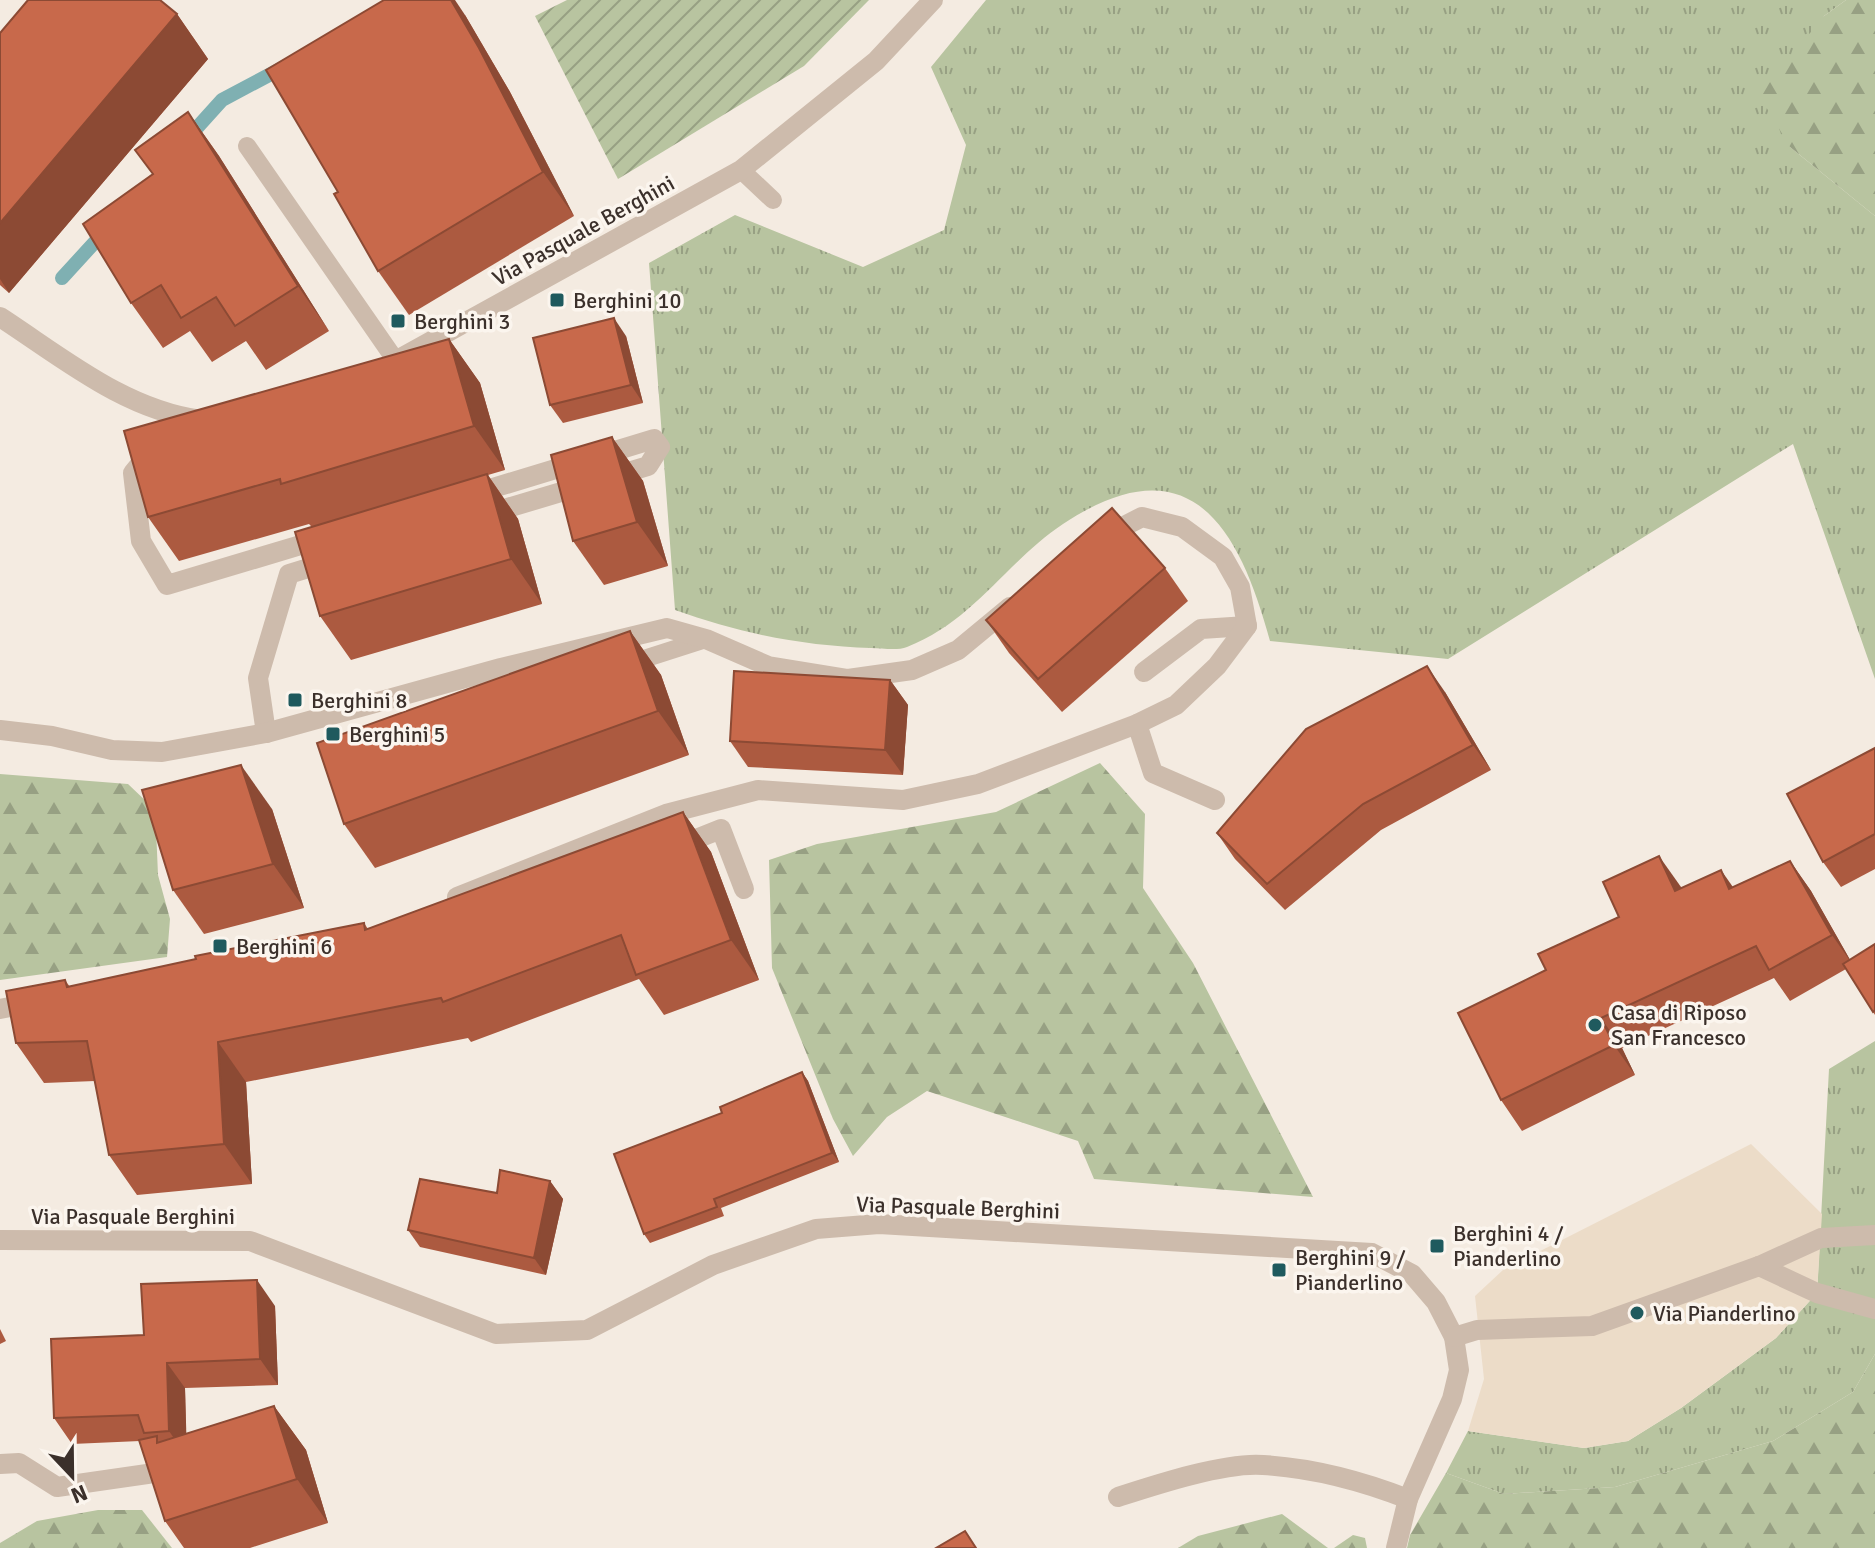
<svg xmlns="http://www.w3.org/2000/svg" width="1875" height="1548" font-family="Signika,sans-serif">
	<defs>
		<pattern id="grass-tufts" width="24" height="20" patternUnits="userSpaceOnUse" patternTransform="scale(2)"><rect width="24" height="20" fill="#b8c4a0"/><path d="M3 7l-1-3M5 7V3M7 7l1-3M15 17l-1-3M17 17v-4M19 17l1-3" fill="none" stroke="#97a083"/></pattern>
		<pattern id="forest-firs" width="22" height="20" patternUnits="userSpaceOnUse" patternTransform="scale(2)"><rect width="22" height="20" fill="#b8c4a0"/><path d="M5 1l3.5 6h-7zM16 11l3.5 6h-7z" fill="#97a083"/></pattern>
		<pattern id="garden-furrows" width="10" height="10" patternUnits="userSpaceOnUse" patternTransform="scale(2)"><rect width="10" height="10" fill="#b8c4a0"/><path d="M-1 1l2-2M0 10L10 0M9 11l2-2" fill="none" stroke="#97a083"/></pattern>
	</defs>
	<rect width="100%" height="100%" fill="#f4ebe1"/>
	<g fill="url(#grass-tufts)">
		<path d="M986,0H1846L1824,16L1790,147L1875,216V679L1793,444L1448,659L1270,641C1239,527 1190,440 1063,524C1006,562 974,621 907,647C897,651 882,648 871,648C803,646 738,633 675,610L649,263L735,215L863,267L944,230L966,145L931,67Z"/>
		<path d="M1875,1041V1354L1853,1392L1773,1441L1615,1487L1504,1494L1446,1473L1468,1431L1584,1448L1628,1441L1681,1408L1776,1338L1817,1293L1829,1069Z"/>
	</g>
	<g fill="url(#forest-firs)">
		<path d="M1846,0H1875V216L1790,147L1759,95L1824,16Z"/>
		<path d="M1100,763L1145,814L1143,888L1193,963L1313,1197L1094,1179L1078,1141L927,1091L887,1117L853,1156L833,1119L772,968L769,860L817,844L996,812Z"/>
		<path d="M0,774L128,784L149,804L156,828L158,875L170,919L167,957L0,980Z"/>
		<path d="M1875,1354V1548H1407L1410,1535L1446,1473L1504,1494L1615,1487L1773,1441L1853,1392Z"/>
		<path d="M98,1510H142L172,1548H0V1543L37,1521Z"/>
		<path d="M1282,1514L1328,1548H1178L1198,1536Z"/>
		<path d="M1353,1535L1365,1538L1367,1548H1334Z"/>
	</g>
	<path fill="url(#garden-furrows)" d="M567,0H869L804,66L618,179L535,16Z"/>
	<path fill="#ecdcc8" d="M1751,1144L1822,1214L1817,1293L1776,1338L1681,1408L1628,1441L1584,1448L1468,1431L1484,1379L1475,1296L1503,1270Z"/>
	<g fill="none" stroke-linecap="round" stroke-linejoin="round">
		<g stroke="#7fb0b2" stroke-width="14">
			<path d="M185,141L222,100L286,66"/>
			<path d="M62,278L105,231"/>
		</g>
		<g stroke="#cdbbac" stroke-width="18">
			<path d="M247,146L396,361"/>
			<path d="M741,170L773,200"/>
			<path d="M625,665L706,639"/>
		</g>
		<g stroke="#cdbbac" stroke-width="20">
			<path d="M150,452L133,473L141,541L167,585L324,538"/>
			<path d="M470,495L654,439L660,447L648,466L484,515"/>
			<path d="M1144,672L1201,629L1247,626"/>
			<path d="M1137,724L1153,773L1215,800"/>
			<path d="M266,733L258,678L289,574L331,561"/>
			<path d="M676,847L721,829L744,889"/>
			<path d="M0,1240L250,1241L496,1334L587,1330L713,1265L816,1229L879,1224L1372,1253L1412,1274L1436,1302L1454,1337L1459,1370L1452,1399L1408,1499L1396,1548"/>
			<path d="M1759,1266L1817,1293L1875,1309"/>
			<path d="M1454,1337L1477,1330L1592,1326L1759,1266L1821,1238L1875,1235"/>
			<path d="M0,1464L19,1463L57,1487L175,1470"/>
			<path d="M1118,1497C1155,1485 1225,1462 1263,1465C1313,1468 1362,1481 1408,1499"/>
		</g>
		<g stroke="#cdbbac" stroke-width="20">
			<path d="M0,317C63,358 125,410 201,420"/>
			<path d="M399,359L741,170L876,61L933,0"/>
			<path d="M0,730L52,736L112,750L162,752L266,733L501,668L667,628L706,639L768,666L848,679L912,670L958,650L1010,607"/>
			<path d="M457,897L666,814L758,790L903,800L978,784L1137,724L1176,705L1217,666L1247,626L1240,587L1223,557L1182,527L1142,517L1103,537"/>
			<path d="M0,1009L36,1002"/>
		</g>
	</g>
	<g fill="#ac5a40">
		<path d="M177,14L208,59L9,293L0,285V33Z"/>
		<path d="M465,15L510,92L574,216L409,315L378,271L338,192Z"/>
		<path d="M188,112L219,156L329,331L266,370L246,341L212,362L190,331L163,348L131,303L153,175Z"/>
		<path d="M626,336L643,403L563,423L550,405Z"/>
		<path d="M449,339L480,383L505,470L488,475L518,519L542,604L351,660L320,616L312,527L309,524L179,561L148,517Z"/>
		<path d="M612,437L643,481L668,566L604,585L573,541Z"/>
		<path d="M1165,568L1188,601L1062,712L1009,653L986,620Z"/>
		<path d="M630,631L661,675L689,755L375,868L344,824Z"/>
		<path d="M890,680L908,705L903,775L748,767L730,741Z"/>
		<path d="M1445,692L1491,770L1381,830L1285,910L1235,859L1217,833Z"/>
		<path d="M1875,748V869L1841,887L1823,862Z"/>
		<path d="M272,809L304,908L204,934L173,890Z"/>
		<path d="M683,812L711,852L759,980L664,1015L639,979L471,1042L468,1038L246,1082L252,1184L137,1195L109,1155L95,1081L44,1083L16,1043L65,980L70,987L364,923L368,929Z"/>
		<path d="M1790,861L1811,891L1850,960L1875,944V1015L1846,969L1790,1001L1774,978L1622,1048L1635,1075L1522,1131L1501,1100L1546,970L1681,888L1733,887Z"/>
		<path d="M802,1072L808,1081L839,1162L721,1208L724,1216L650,1243L644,1234L722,1113Z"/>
		<path d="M550,1181L563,1199L546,1275L420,1247L408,1230L497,1193Z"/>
		<path d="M275,1306L278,1385L185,1388L186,1434L274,1406L306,1450L328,1523L250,1548H184L165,1521L140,1441L72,1444L54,1418L144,1335Z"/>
		<path d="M0,1329L6,1341L0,1344Z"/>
	</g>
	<g fill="#8c4a34">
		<path d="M451,0H455L465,15L510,92L574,216L543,172Z"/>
		<path d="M177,14L208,59L9,293L0,279V223Z"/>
		<path d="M188,112L219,156L329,331L298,286Z"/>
		<path d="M614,318L626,336L643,403L631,385Z"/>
		<path d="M449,339L480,383L505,470L474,426Z"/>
		<path d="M612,437L643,481L668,566L637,522Z"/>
		<path d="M487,474L518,519L542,604L511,559Z"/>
		<path d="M630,631L661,675L689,755L658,711Z"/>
		<path d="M1427,666L1445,692L1491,770L1473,745Z"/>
		<path d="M890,680L908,705L903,775L885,750Z"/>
		<path d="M241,765L272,809L304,908L273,864Z"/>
		<path d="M683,812L711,852L759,980L731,940Z"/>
		<path d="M1659,856L1681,887L1696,921L1675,891Z"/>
		<path d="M1790,861L1811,891L1853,965L1832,935Z"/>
		<path d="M1721,870L1742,900L1729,889Z"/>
		<path d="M1601,1018L1622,1048L1635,1075L1614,1045Z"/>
		<path d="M218,1042L246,1082L252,1184L224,1144Z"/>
		<path d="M802,1072L808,1081L839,1162L832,1153Z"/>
		<path d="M550,1181L563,1199L546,1275L534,1258Z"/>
		<path d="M257,1280L275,1306L278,1385L260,1359Z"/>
		<path d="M167,1363L185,1388L187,1457L169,1431Z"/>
		<path d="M274,1406L306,1450L328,1523L297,1479Z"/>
	</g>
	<g fill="#c8694b" stroke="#8c4a34" stroke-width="2">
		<path d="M28,0H160L177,14L0,223V33Z"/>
		<path d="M384,0H451L479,48L543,172L378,271L334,194L338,192L266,70Z"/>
		<path d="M188,112L298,286L235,326L216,297L181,318L161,285L131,303L83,224L153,174L135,150Z"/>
		<path d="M614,318L631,385L550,405L533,338Z"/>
		<path d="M449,339L474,426L281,484L280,479L148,517L124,431Z"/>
		<path d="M612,437L637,522L573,541L551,455Z"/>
		<path d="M487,474L511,559L320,616L295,532Z"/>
		<path d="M1112,508L1165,568L1038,679L986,620Z"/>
		<path d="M630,631L658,711L344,824L317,743Z"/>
		<path d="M1427,666L1473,745L1363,804L1267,884L1217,833L1306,729Z"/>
		<path d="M734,671L890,680L885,750L730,741Z"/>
		<path d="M1875,748V834L1823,862L1787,794Z"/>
		<path d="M241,765L273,864L173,890L142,790Z"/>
		<path d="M683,812L731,940L636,975L621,935L443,1002L441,998L218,1042L224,1144L109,1155L87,1041L16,1043L6,991L65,980L67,987L196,959L195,956L364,923L365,930Z"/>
		<path d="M1659,856L1675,891L1721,870L1729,889L1790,861L1832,935L1769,970L1756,946L1601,1018L1614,1045L1501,1100L1458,1013L1546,970L1538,954L1619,917L1603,882Z"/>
		<path d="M1875,944V1010L1873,1012L1843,964Z"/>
		<path d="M802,1072L832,1153L714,1199L717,1207L644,1234L614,1154L722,1113L720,1107Z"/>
		<path d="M500,1170L550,1181L534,1258L408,1230L420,1179L497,1193Z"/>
		<path d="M257,1280L260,1359L167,1363L169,1431L144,1433L138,1415L54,1418L51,1339L144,1335L141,1284Z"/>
		<path d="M274,1406L297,1479L165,1521L139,1440L157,1436V1443Z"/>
		<path d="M965,1531L976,1548H936Z"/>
	</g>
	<g fill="#1f5a5e" stroke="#fbf5ee" stroke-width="3">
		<rect x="549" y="292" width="16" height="16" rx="4"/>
		<rect x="390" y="313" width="16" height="16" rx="4"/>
		<rect x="287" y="692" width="16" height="16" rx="4"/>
		<rect x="325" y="726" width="16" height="16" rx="4"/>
		<rect x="212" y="938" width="16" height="16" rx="4"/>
		<circle cx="1595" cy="1025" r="8"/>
		<rect x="1429" y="1238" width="16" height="16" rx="4"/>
		<rect x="1271" y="1262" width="16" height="16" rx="4"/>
		<circle cx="1637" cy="1313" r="8"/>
	</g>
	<g text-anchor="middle" stroke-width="7" stroke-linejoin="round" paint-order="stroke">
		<g font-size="22" fill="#3b302b" stroke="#fbf5ee">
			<text transform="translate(583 230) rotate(-29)" y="8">Via Pasquale Berghini</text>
			<text transform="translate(958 1207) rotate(2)" y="8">Via Pasquale Berghini</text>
			<text x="133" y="1224">Via Pasquale Berghini</text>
		</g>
		<g font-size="22" fill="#3b302b" stroke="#fbf5ee" text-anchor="start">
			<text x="573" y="308">Berghini 10</text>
			<text x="414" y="329">Berghini 3</text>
			<text x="311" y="708">Berghini 8</text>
			<text x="349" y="742">Berghini 5</text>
			<text x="236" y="954">Berghini 6</text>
			<text x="1611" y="1020">Casa di Riposo<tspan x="1611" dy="25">San Francesco</tspan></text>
			<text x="1453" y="1241">Berghini 4 /<tspan x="1453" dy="25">Pianderlino</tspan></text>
			<text x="1295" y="1265">Berghini 9 /<tspan x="1295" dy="25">Pianderlino</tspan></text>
			<text x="1653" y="1321">Via Pianderlino</text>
		</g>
	</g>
	<g transform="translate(72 1476) rotate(158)" stroke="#fbf5ee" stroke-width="6" paint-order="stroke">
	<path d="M0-6L14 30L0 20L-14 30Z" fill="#3b302b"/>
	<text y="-12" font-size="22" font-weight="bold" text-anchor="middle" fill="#3b302b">N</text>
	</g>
</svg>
